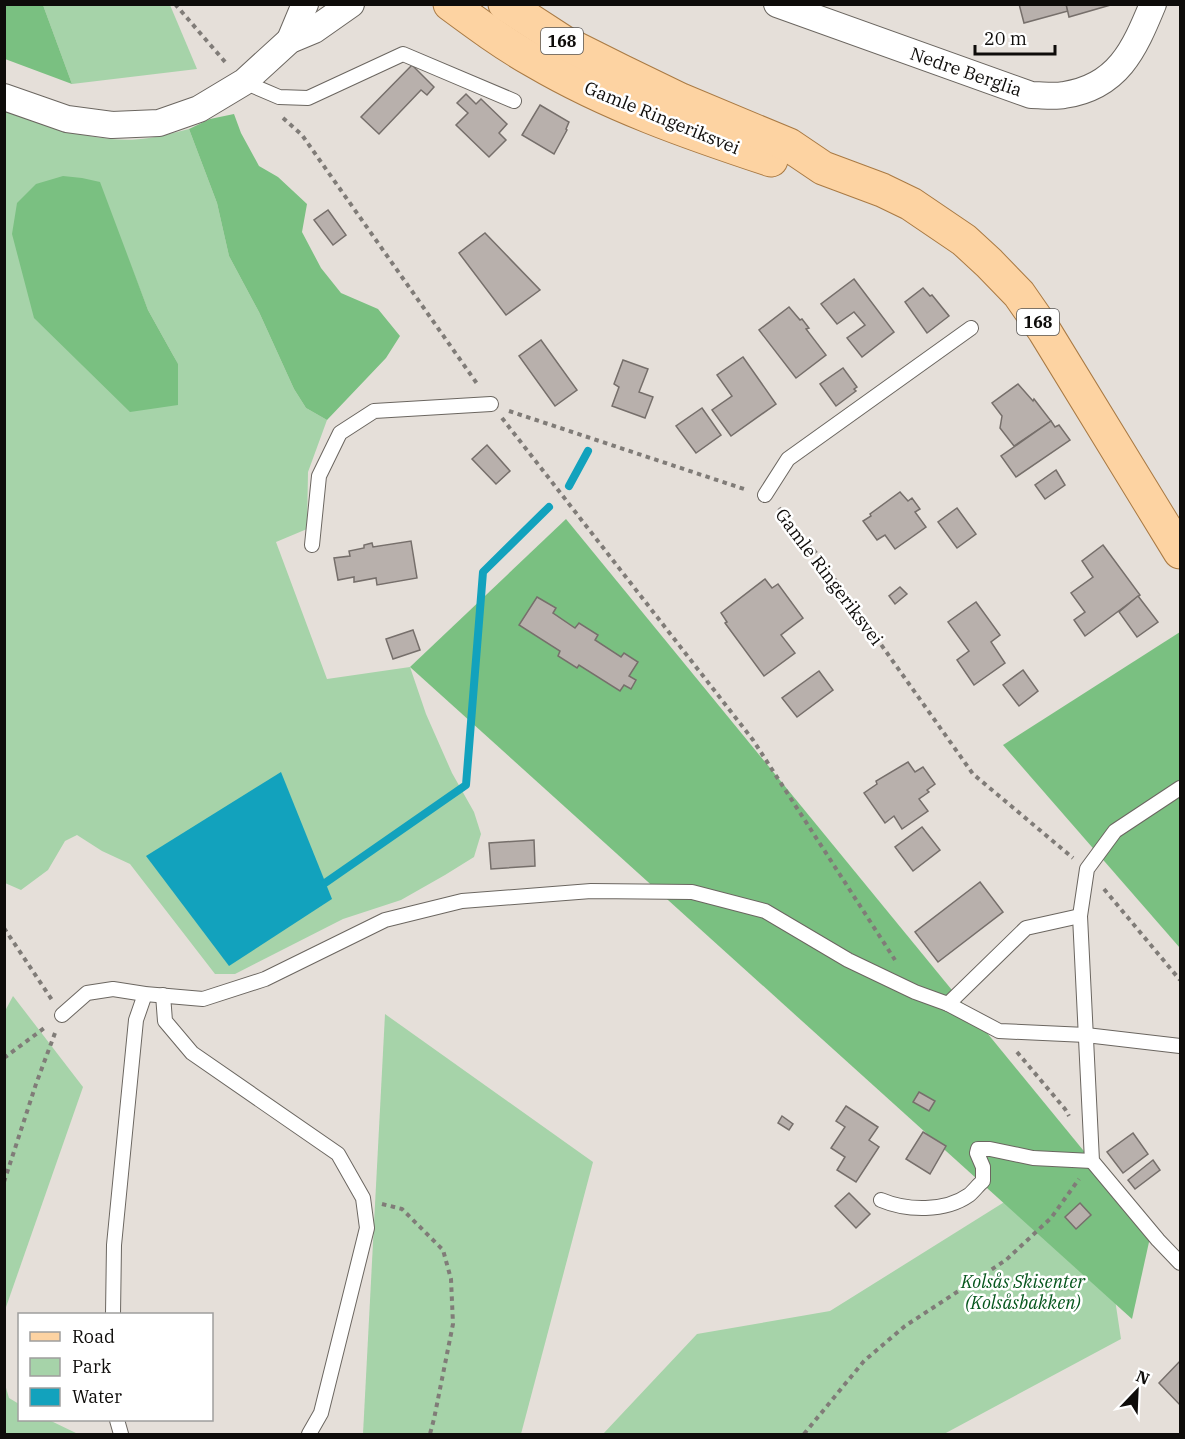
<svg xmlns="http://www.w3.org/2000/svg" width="1185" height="1439" font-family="'IBM Plex Serif',serif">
	<rect width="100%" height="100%" fill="#e5dfd9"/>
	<g fill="#a6d3a9" fill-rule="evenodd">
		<path d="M43,5H170L197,69L72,84Z"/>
		<path d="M4,110C49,125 100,146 149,138C162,136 176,132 189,129L217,203L229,256L259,312L294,389L306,408L327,420L308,472L307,529L276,542L327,679L410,667L426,714L452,773L474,812L481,834L474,857L445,875L401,900L343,919L235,974H215L130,864L102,851L77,835L65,841L48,870L21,890L5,883ZM64,176L127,256L148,310L178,364Z"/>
		<path d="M13,996L83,1087L5,1310L4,1013Z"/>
		<path d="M385,1014L593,1162L521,1434H363Z"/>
		<path d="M1019,1193L1105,1233L1121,1339L944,1434H603L697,1334L830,1311Z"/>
		<path d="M4,1381L9,1398L19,1404L20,1420H49L78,1434H5Z"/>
	</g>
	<g fill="#7ac081">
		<path d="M4,5H43L72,84L5,59Z"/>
		<path d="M234,114L241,133L259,166L278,177L307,204L302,232L321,268L341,293L378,309L400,336L386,358L327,420L306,408L294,389L259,312L229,256L217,203L189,129L210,119Z"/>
		<path d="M63,176L82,178L100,182L148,310L178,364V405L130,412L34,318L12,234L17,203L36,184Z"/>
		<path d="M566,519L1151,1233L1132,1319L410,667Z"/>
		<path d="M1180,632V948L1003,745Z"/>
	</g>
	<path fill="#12a2bd" d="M281,772L332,899L229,966L146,856Z"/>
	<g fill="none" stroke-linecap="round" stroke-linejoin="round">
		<g stroke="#12a2bd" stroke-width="8">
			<path d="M569,486L588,451"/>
			<path d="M325,883L466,785L483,572L549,507"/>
		</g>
	</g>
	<g fill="#b8b0ac" stroke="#766f6b" stroke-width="1.5">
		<path d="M1019,4H1066L1068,11L1024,23Z"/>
		<path d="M1066,4H1114L1069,17Z"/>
		<path d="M412,65L434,87L427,95L421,90L379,134L361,117Z"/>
		<path d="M466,94L476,104L481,99L507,124L499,133L506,140L489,157L456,125L468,113L457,103Z"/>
		<path d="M540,105L569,122L566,129L567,130L554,154L522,135Z"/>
		<path d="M328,210L346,235L333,245L314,220Z"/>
		<path d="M485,233L540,290L506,315L459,253Z"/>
		<path d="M854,279L894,332L862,357L847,338L865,325L854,312L837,324L821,304Z"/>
		<path d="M923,288L930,296L932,295L949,316L927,333L905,302Z"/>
		<path d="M789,307L800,320L802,319L809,328L806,329L826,355L796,378L759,330Z"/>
		<path d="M541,340L577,390L555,406L519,356Z"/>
		<path d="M743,357L776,404L731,436L712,410L732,396L717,375Z"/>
		<path d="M623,360L648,369L639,392L653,397L645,418L612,406L619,387L614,384Z"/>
		<path d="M843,368L857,387L854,389L856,391L836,406L820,384Z"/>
		<path d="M1018,384L1033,401L1034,399L1051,421L1014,446L1000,428L1002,416L992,403Z"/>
		<path d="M702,408L721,435L696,453L676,426Z"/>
		<path d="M1051,421L1055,427L1059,425L1070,440L1016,477L1001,456Z"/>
		<path d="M487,445L510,471L496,484L472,459Z"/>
		<path d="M1056,470L1065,485L1045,499L1035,485Z"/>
		<path d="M900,492L908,501L912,498L920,509L915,512L926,527L895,549L885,535L877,540L863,521L871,516L870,514Z"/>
		<path d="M957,508L976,534L957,548L938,522Z"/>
		<path d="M411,541L417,578L377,585L376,578L354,582V577L338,580L334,558L350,556L349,551L364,548V545L372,543L373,547Z"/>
		<path d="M1103,545L1140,595L1085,636L1074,620L1085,612L1071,593L1093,577L1082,561Z"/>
		<path d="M765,579L772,588L778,584L803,618L781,635L795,653L764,676L725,623L727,622L721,613Z"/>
		<path d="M900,587L907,594L895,604L889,596Z"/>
		<path d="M1138,596L1158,622L1137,637L1119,612Z"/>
		<path d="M537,597L556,608L553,613L575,628L579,623L598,635L595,640L621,657L624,653L638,662L629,676L636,680L631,689L624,685L620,691L579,665L577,668L558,656L560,651L519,625Z"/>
		<path d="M976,602L1000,635L991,642L1005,663L974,685L957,660L969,651L948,622Z"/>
		<path d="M413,630L420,650L393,659L386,639Z"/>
		<path d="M1023,670L1038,691L1019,706L1003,685Z"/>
		<path d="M819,671L833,690L797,717L782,698Z"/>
		<path d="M908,762L915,772L923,767L935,784L927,790L929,792L919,799L928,811L902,829L894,816L885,823L864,793L877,784L876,781Z"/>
		<path d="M922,827L940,850L913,871L895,847Z"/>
		<path d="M534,840L535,866L491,869L489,843Z"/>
		<path d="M980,882L1003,912L938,962L915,932Z"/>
		<path d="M919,1092L935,1101L929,1111L913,1102Z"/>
		<path d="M846,1106L878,1127L869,1140L879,1147L856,1182L837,1170L845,1157L831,1148L845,1127L836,1121Z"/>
		<path d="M782,1116L793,1124L789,1130L778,1123Z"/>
		<path d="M923,1132L946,1146L930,1174L906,1159Z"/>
		<path d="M1133,1133L1148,1154L1123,1173L1107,1152Z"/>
		<path d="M1153,1160L1160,1170L1135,1189L1128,1180Z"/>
		<path d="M849,1193L870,1214L856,1228L835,1206Z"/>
		<path d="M1080,1203L1091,1215L1076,1229L1065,1217Z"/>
		<path d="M1180,1361V1405L1159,1383Z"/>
	</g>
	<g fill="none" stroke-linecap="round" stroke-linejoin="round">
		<g stroke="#6b6660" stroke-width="16">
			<g id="service">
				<path d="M244,82L279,97L308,98L403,54L514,101"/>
				<path d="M765,495L788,459L971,328"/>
				<path d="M312,545L319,476L340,433L374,411L491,404"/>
				<path d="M1180,788L1115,831L1087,869L1080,916L1092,1161L1158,1240L1180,1263"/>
				<path d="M163,995L165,1021L192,1053L338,1154L363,1198L367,1228L321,1413L309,1434"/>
				<path d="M948,1004L1026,928L1080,916"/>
				<path d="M62,1015L87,993L113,989L145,994L203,999L265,979L385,920L462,901L591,891L692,892L765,911L848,960L915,992L948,1004L999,1031L1086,1035L1180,1046"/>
				<path d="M881,1200C907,1211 945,1212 969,1195C974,1191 978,1185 983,1181V1167L977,1153L978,1149H990L1033,1158L1092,1161"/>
				<path d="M113,1314L114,1245L136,1020L145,994"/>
				<path d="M117,1420L121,1434"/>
			</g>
		</g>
		<g stroke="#6b6660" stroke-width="28">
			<g id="minor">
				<path d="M777,4L1031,95C1042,95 1054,97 1064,95C1118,87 1134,50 1153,4"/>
				<path d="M290,40L305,4"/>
				<path d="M4,97L67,119L112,125L159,123L199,109L244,82L290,40L314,30L351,4"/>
			</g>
		</g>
		<g stroke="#a97a44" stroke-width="35">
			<g id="primary">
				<path d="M450,4C477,24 504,44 534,61C609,105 689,133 771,160"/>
				<path d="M505,4L565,43L621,71L681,100L789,145L823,168L882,190L911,204L964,240L989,263L1019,294L1044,330L1180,552"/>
			</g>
		</g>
		<g stroke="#807c78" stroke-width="4" stroke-dasharray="4.5 4.5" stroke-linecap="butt">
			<path d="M175,4L226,63"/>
			<path d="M283,118L302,135L478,385"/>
			<path d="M509,411L747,490"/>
			<path d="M502,418L753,740L895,960"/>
			<path d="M779,508L816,553L973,774L1073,858"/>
			<path d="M1104,889L1180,980"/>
			<path d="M4,928L52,1000"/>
			<path d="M1017,1052L1065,1109L1069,1116"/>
			<path d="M4,1058L47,1026"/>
			<path d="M4,1182L36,1084L55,1033"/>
			<path d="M382,1204L402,1209L443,1250L451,1279L453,1324L434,1419L430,1434"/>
			<path d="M804,1434L864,1361L905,1326L1006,1260L1051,1218L1079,1179"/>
		</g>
		<use href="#service" stroke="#fff" stroke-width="14"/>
		<use href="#minor" stroke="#fff" stroke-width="26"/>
		<use href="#primary" stroke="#fdd3a2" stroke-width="33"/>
	</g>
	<g text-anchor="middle" stroke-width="5" stroke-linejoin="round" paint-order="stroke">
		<g fill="#fff" stroke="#565554" stroke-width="1.5">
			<rect x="541" y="28" width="42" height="26" rx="4.5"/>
			<rect x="1017" y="309" width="42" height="26" rx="4.5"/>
		</g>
		<g font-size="16" font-weight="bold" fill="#0e0c0a">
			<text x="562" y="47">168</text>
			<text x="1038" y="328">168</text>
		</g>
		<g font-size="18" fill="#0e0c0a" stroke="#fff">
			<text transform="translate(966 72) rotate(19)" y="6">Nedre Berglia</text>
			<text transform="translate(662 118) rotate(22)" y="6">Gamle Ringeriksvei</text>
			<text transform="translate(829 577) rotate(53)" y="6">Gamle Ringeriksvei</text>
		</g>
		<g font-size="18" font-style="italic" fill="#06561d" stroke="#fff">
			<text x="1023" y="1288">Kolsås Skisenter<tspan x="1023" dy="21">(Kolsåsbakken)</tspan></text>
		</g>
	</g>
	<rect width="1185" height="1439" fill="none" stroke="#0e0c0a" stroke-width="12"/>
	<rect x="18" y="1313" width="195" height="108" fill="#ffffff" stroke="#9f9e9d" stroke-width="1.5"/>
	<rect x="30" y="1332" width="30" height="9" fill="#fdd3a2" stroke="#9f9e9d" stroke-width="1.5"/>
	<text x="72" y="1343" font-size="18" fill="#0e0c0a">Road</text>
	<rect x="30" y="1358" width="30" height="18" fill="#a6d3a9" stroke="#9f9e9d" stroke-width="1.5"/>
	<text x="72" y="1373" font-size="18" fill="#0e0c0a">Park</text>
	<rect x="30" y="1388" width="30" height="18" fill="#12a2bd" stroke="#9f9e9d" stroke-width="1.5"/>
	<text x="72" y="1403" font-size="18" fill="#0e0c0a">Water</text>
	<g transform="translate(1137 1391) rotate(23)" stroke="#ffffff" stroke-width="4.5" paint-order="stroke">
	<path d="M0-4.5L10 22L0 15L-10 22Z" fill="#0e0c0a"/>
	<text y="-9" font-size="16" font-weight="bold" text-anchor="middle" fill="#0e0c0a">N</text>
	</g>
	<path d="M975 45v9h80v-9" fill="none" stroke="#0e0c0a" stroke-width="3"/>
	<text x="984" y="45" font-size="18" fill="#0e0c0a" stroke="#ffffff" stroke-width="4.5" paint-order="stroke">20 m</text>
</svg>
